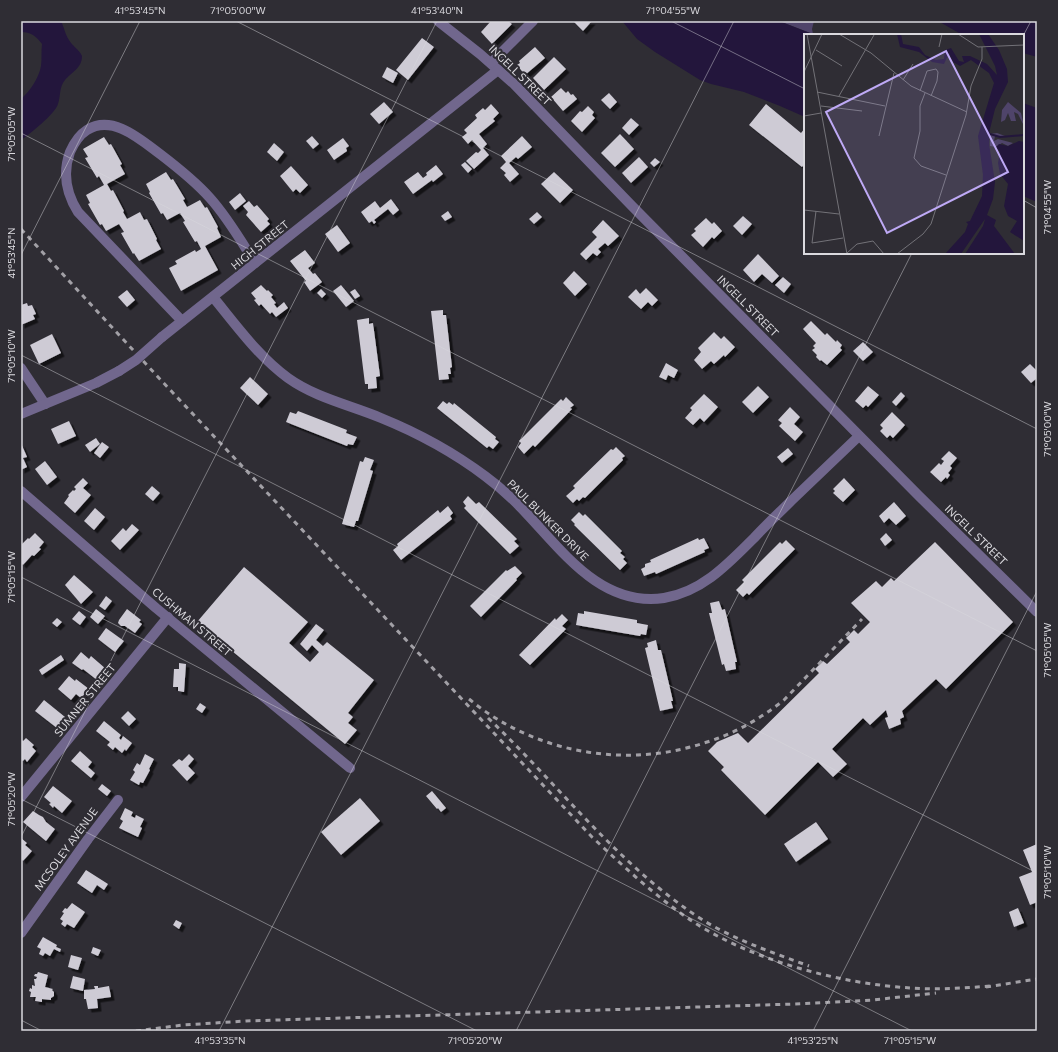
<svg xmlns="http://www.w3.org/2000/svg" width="1058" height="1052" font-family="Commissioner,sans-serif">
	<defs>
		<filter id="shadow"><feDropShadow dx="3.5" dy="3.5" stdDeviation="0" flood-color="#0009"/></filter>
	</defs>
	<rect width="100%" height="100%" fill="#2f2d34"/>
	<path fill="#4f446a" d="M779,21H814L812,29L813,34Z"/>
	<g fill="#23163c">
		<path d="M21,21H61C64,27 65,34 69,40C72,46 79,49 82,56C82,68 72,72 65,80C59,87 61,95 58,104C55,114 30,134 21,140V99C30,91 39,78 41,66C42,59 41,51 42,44C36,36 31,32 21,32Z"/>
		<path d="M622,21H779L815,35H805V117L780,106L744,92L711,84L700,80L655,52L637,39Z"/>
		<path d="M938,21H1037V57L1023,53V35H966L959,33Z"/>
		<path d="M1023,103L1037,108V202L1023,196Z"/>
	</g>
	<g fill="#cecbd5" filter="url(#shadow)">
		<path d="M491,21H508L512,24L492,44L481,32Z"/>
		<path d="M573,21H592L583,31Z"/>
		<path d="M422,38L434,47L408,80L396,70Z"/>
		<path d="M535,47L545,58L525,75L517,65L520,63L519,61Z"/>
		<path d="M554,57L566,69L544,90L533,78Z"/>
		<path d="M387,67L398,73L393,83L382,77Z"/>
		<path d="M561,88L566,93L568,91L571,95L573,94L577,99L563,111L551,97Z"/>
		<path d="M609,93L617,102L610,109L601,100Z"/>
		<path d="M384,102L393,112L379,124L370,114Z"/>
		<path d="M491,104L499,113L493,119L495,121L479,134L487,144L483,148L489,155L474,169L466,161L476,152L478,153L481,150L472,140L468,144L462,137L467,133L464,130L477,118L475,115L483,108L485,110Z"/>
		<path d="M766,104L801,133L805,128V163L802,167L749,125Z"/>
		<path d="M588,106L594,112L592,115L595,118L582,132L571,121L580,111L582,112Z"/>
		<path d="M631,118L639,125L629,135L622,128Z"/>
		<path d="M620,134L634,149L615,167L601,153Z"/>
		<path d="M312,136L319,144L313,149L306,141Z"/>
		<path d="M522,136L532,147L518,159L516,157L509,163L519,174L510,182L504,175L506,173L500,168L506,162L501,156Z"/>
		<path d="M104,137L109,145L111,144L122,164L120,165L125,174L107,184L111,191L113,190L124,211L123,212L127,219L140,212L144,220L147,219L157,239L156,240L161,249L139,261L134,253L133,254L121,233L124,232L119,224L106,231L102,224L100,225L88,204L90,203L86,195L104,185L99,176L97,178L85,158L88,157L83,149Z"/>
		<path d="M343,138L349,146L346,148L347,151L334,160L327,150Z"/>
		<path d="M274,143L284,152L277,161L267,152Z"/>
		<path d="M639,157L648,167L631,183L622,173Z"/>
		<path d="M655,158L660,162L654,167L650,163Z"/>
		<path d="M465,162L472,169L468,173L461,165Z"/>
		<path d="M436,165L443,174L433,182L432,180L413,194L404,182L418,172L423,178L427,175L426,173Z"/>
		<path d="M291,166L308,185L300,193L296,189L293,192L280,176Z"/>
		<path d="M166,172L171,180L173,179L185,199L183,200L187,207L200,200L205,208L207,207L218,227L217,228L221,237L205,246L218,270L181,291L169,268L177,264L175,261L195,250L196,252L201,249L197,241L195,242L183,222L185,221L180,213L167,220L163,213L161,214L149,193L150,192L146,184Z"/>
		<path d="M554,172L573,190L560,203L541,184Z"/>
		<path d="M240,193L246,201L235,210L229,202Z"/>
		<path d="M391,199L399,210L393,215L388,209L374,220L376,222L374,224L372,221L369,223L361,212L375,201L380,208Z"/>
		<path d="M249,201L254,207L257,205L269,219L267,221L270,224L261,232L246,215L248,212L243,206Z"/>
		<path d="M448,211L452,217L445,221L441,216Z"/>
		<path d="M537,212L542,217L534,224L529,219Z"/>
		<path d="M743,216L752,224L742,235L733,226Z"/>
		<path d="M706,218L712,224L714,222L722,231L714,239L712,237L703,247L691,235L696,231L694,229Z"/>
		<path d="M603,220L619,236L608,246L605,243L598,249L601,252L597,256L593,253L586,260L580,254L597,237L592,232Z"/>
		<path d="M337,225L350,243L338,252L325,234Z"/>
		<path d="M305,250L315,263L308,268L313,274L315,273L322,282L310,291L304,282L306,281L290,261Z"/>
		<path d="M758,254L779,276L772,283L762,274L754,282L743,270Z"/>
		<path d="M574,271L587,284L575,296L563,283Z"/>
		<path d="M783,277L791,284L784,293L775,285Z"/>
		<path d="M261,285L267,291L268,290L273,295L271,297L276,303L274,304L277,308L284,302L288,308L276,317L272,312L270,314L261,304L259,306L254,300L256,299L251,293Z"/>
		<path d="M341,285L354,301L346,307L333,291Z"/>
		<path d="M646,288L658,300L652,306L648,302L641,309L628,297L636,289L640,294Z"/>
		<path d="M321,289L326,294L322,298L317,293Z"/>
		<path d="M355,289L360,296L355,299L350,292Z"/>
		<path d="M127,290L135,300L127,307L118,297Z"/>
		<path d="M27,303L28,306L32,305L36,314L33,315L35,319L21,325V305Z"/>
		<path d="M443,310V315H446L452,367L450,368L451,374H448L449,379L439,380L431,311Z"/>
		<path d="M369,318V324L373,323L380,376L376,377L377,388L368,389V384H365L357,320Z"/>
		<path d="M811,321L825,335L827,333L836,342L837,340L842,345L840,348L842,350L827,365L821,360L820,361L816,357L817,355L812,350L815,348L813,346L816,343L803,329Z"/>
		<path d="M714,332L721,339L724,336L735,347L725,357L724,355L714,364L711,361L702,369L694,360L701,352L698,348Z"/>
		<path d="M52,334L61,353L39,364L30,345Z"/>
		<path d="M863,342L873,352L863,361L853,351Z"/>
		<path d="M666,363L678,370L674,378L668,375L666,380L659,377Z"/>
		<path d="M1030,364L1037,371V378L1031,383L1021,372Z"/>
		<path d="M250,377L268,394L258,405L240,388Z"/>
		<path d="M758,386L769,397L753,413L742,402Z"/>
		<path d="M868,386L879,395L868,407L866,405L863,408L855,401Z"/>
		<path d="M901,392L905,396L896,406L892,402Z"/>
		<path d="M704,394L718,407L704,422L700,418L693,425L685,418L692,410L690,408Z"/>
		<path d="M566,397L574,405L570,408L572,409L535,447L533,445L524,454L518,447L521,443L519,441L561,399L563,401Z"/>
		<path d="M443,401L447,404L449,402L453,405L454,403L496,437L495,439L499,442L493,449L489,446L487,448L437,408Z"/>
		<path d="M790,407L800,417L794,424L803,432L795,441L779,426L782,423L778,420Z"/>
		<path d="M298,411L347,430L346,433L357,437L353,445L348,444L347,446L286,422L290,412L296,414Z"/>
		<path d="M892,412L905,425L893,438L890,435L887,438L880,431L883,428L880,425Z"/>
		<path d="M69,421L76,436L58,444L51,429Z"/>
		<path d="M96,438L100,444L90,452L85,445Z"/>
		<path d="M102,442L109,447L100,458L94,453Z"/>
		<path d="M21,443L27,457L23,458L27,467L21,470Z"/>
		<path d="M616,447L625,456L622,458L623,460L585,498L583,497L579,501L577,499L573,503L566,496L575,488L573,486L611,449L613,450Z"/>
		<path d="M788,448L793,454L782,463L777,457Z"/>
		<path d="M949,451L957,458L950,466L952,468L948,473L950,475L947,479L946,477L941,482L930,472L939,463L941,465L944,461L941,459Z"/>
		<path d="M365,457L374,460L370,470L373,471L358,521H356L354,527L342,524L360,461L363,462Z"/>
		<path d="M45,461L57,477L47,485L35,469Z"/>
		<path d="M83,478L88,483L83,488L91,495L75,513L64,503L69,496L68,495L73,490L74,491L76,489L74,487Z"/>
		<path d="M844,478L855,490L843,502L833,493L835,491L833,489Z"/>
		<path d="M152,486L160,493L153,501L145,494Z"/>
		<path d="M468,496L476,504L479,502L517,539L514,541L519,546L510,554L464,508L466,506L463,502Z"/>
		<path d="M894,502L906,516L896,525L889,518L884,523L879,516Z"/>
		<path d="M448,506L453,513L450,516L452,519L401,560L393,550L398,546L397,544L438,510L440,513Z"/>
		<path d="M95,508L105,517L94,530L84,521Z"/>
		<path d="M579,512L583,516L585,514L622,551L620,553L625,557L623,559L627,563L620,570L574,525L575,524L571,520Z"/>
		<path d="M132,524L139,530L120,550L111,541L123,528L126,531Z"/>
		<path d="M35,533L44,542L39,548L41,549L34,556L32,555L23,565L21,563V545L28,538L29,539Z"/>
		<path d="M886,533L892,540L885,546L880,539Z"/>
		<path d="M698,538L699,540L704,538L709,548L704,550L705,552L656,574L655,572L644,576L641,569L645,567V564L651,562L650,560Z"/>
		<path d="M786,540L795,549L749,595L747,593L743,597L736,590L744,582L742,580L780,542L782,544Z"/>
		<path d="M935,542L1013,622L946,689L936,679L902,711L904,717L900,719L901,724L889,729L885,718L888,717L886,710L870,725L863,718L832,749L847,764L833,777L818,762L765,815L721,770L724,767L708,751L717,742L738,733L748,743L819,673L815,669L823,661L827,664L850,642L846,638L854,630L858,634L870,622L851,603L876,581L882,587L891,578L894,581Z"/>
		<path d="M515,566L522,573L516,579L517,580L481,617L470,606L506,570L507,571Z"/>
		<path d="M244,567L308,622L289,643L310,662L319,652L312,645L307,651L300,644L316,624L324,630L316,640L323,646L327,642L374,680L348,713L353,717L348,723L357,730L345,744L197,622Z"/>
		<path d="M74,575L93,592L81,604L65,585Z"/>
		<path d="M106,596L112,601L105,610L99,606Z"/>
		<path d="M719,601L722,610L725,609L737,662H735L736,669L726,671L724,664L722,665L709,613H712L710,603Z"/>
		<path d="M96,609L105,616L98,624L90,617Z"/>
		<path d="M127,609L141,620L139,622L142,624L135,633L125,626H121L118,623L119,620Z"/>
		<path d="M79,611L86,617L80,625L72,619Z"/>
		<path d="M584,611L637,620V623L648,625L646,635L641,634L640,636L576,625L578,613L584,614Z"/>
		<path d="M562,614L568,620L562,626L566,629L530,665L519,655L555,618L556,620Z"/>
		<path d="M57,618L62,622L57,627L52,623Z"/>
		<path d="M106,628L124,641L115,652L98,639Z"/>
		<path d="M656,640L658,650H661L673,701H671L673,708L660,711L645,648L648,647L647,643Z"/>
		<path d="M81,652L89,659L91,656L106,669L97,680L83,669L82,670L72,663Z"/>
		<path d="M61,655L64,660L42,675L39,670Z"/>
		<path d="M179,663L186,664L184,692L178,691V687H173L174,669H179Z"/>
		<path d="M69,676L75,681L76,679L89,689L81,698L76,694L71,700L58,689Z"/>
		<path d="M44,700L65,717L57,728L35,711Z"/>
		<path d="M200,703L206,707L202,713L196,709Z"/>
		<path d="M128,711L136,719L129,726L121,718Z"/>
		<path d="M104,721L121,735L119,738L121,740L123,736L132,743L126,751L125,749L122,753L115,747L113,750L107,745L110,742L96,731Z"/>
		<path d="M26,738L34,745L32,747L36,751L27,762L25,759L23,761L21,760V739L23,741Z"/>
		<path d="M80,751L92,762L88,767L95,773L91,778L71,761Z"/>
		<path d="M145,754L154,759L149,769L150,770L143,783L140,782L139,785L130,780L135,772L133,770L137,763L140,765Z"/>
		<path d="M189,754L194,759L188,766L195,773L187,781L172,765L179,759L182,761Z"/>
		<path d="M102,784L111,791L107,796L98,789Z"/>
		<path d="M53,786L72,801L62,813L54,806L53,808L49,804L51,803L44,797Z"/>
		<path d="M432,791L446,808L441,812L438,808L437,809L426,796Z"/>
		<path d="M360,798L380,821L341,855L321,832Z"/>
		<path d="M125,808L133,812L131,816L135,818L136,815L144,819L140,827L142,828L138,837L119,828L123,821L120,819Z"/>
		<path d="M33,811L39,815L43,817L46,822L55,829L46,841L23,822Z"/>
		<path d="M816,822L828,839L796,862L784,844Z"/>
		<path d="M21,838L27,843L25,845L32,851L23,861L21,859Z"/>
		<path d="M1037,844V902L1030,905L1019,877L1032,872L1023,850Z"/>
		<path d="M86,870L108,884L104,890L97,885L92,893L77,883Z"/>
		<path d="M72,903L85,912L74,928L67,924L65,927L61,924L63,921L60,919L64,913L62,912L65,908L67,909Z"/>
		<path d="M1018,908L1024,923L1014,927L1009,912Z"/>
		<path d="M176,920L182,923L179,929L173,925Z"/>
		<path d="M43,937L57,945L56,947L61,949L60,952L54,949L50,956L45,953L43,956L39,954L41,949L37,947Z"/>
		<path d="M93,947L101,950L98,956L91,953Z"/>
		<path d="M71,955L82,958L78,970L68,967Z"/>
		<path d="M38,972L48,975L45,987L53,989L52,990L54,992V996L51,998V1000L42,999V1002L35,1001L36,997H30L31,992L29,991L30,988L32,989V985L35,986L34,979H36L37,977L34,976L35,974H37Z"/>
		<path d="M73,976L85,979L83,991L70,988Z"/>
		<path d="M94,986H98V988L109,986L111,997L97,999L98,1008L88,1009L86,999H84V990L95,989Z"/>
	</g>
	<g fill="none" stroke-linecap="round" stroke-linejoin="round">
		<g stroke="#71678d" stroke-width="10">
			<path d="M438,21L480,54L514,84L632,206L919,496L1037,612"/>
			<path d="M491,63L533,21"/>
			<path d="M213,297C236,325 258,356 288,378C316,398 350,405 381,418C418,433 453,452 485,476C500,487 514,500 527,514C564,553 602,607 664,598C702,592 728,564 754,538C766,525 779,513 791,501C814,479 837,457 859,436"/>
			<path d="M182,321L78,212C66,193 62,174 70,152C74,143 79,135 87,130C112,114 140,139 160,154C177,167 195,181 210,198C228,218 241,241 255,263"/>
			<path d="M162,337L498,70"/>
			<path d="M21,368L45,404"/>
			<path d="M21,414L96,383L119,371"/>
			<path d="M21,491L156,608L350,768"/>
			<path d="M21,797L168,617"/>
			<path d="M21,933L88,839L118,800"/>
		</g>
		<g stroke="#a2a0a6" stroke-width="3" stroke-dasharray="5 5" stroke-linecap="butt">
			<path d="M21,229L158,377L592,837C622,865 652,893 686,917C746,959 839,984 912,988C938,990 964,988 990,986"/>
			<path d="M469,699C534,753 625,769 704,743C734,734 760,719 784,700L862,619"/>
			<path d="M488,718C560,786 621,869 706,922C738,941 774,953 809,966"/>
			<path d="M986,987L1037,979"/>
			<path d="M136,1031L183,1025L246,1021L795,1004L873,1000L936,993"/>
		</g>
		<path stroke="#71678d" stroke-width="10" d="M119,371L136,360L162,337"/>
	</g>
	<path fill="none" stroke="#dad9de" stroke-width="1" stroke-opacity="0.45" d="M236,21L1037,429M671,21L805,89M1023,36L1031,21M21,133L1037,651M1023,200L1037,208M21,255L140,21M21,355L1037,873M21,577L912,1031M21,799L477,1031M21,837L437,21M21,1020L42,1031M219,1031L734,21M516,1031L912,253M813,1031L1037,591"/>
	<g text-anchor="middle" stroke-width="4" stroke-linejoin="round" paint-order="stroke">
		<g font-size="11" fill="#dad9de" stroke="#2f2d34">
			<text transform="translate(520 75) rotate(44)" y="4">INGELL STREET</text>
			<text transform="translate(260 245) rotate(-39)" y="4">HIGH STREET</text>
			<text transform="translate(748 306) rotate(45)" y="4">INGELL STREET</text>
			<text transform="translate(548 520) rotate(45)" y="4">PAUL BUNKER DRIVE</text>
			<text transform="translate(976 535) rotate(44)" y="4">INGELL STREET</text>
			<text transform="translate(192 622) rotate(40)" y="4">CUSHMAN STREET</text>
			<text transform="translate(85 700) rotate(-51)" y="4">SUMNER STREET</text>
			<text transform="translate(66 849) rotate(-54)" y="4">MCSOLEY AVENUE</text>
		</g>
	</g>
	<g transform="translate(804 34)">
		<rect width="220" height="220" fill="#2f2d34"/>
		<path d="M204,68L217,79L220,92L214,80L210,78L212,87H207L204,79L201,86L197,88L198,76ZM193,99L201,102H191L190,107L194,105L209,109L204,112L198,109L192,113L186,112V100Z" fill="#4f446a"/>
		<path d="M93,0H97L99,10L115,13L121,21L132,26L140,25L141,16L147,14L155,27L160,28L158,22H166L183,30L193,41L191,32L175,0H184L195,16L203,35L204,48L191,75L186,95L185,110L191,148L189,165L183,181L192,186L190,192L211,220H161L179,192L181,185L157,220H141L161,198L164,190L162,188L166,187L178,162L179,141L174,102L190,49L185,39L167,26L156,32L149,28L145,19L140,30L128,28L115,18L96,13ZM215,107L220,108V207L206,198L213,187L204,182L200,172L204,150L196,140L194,129L196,118L192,113L195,110L204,112Z" fill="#23163c"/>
		<path fill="none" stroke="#23163c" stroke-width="2" d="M186,100L196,103L220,101"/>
		<path fill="none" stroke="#737278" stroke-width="1" d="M3,0L43,220M35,0L67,19L107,52L163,78M154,0L174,13L220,11M135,13L138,0M12,16L38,32M0,38L18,0M99,46L109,30M116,57L123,37L132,35L134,38L133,47L127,62M13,58L81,72M121,59L116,72V97L110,124L117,132L142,141M35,62L70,1M17,72L58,77M0,82L17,79M75,102L90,39M0,176L35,180M12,177L8,209L39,204M43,219L53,210L69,207L80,220M93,220L119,200L127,190L162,81L167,52L178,25V13"/>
		<path fill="#bea9f5" fill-opacity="0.15" stroke="#bea9f5" stroke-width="2" d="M142,17L204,138L83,199L22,78Z"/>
		<rect width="220" height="220" fill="none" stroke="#dad9de" stroke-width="2"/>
	</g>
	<rect width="1058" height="1052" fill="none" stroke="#2f2d34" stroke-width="44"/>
	<rect x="22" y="22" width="1014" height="1008" fill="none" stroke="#dad9de" stroke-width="1.5"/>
	<g font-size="10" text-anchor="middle" fill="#dad9de">
		<text x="140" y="14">41°53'45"N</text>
		<text x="238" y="14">71°05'00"W</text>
		<text x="437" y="14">41°53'40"N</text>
		<text x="673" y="14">71°04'55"W</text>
		<text transform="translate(11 134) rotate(-90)" y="4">71°05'05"W</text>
		<text transform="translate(1047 207) rotate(-90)" y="4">71°04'55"W</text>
		<text transform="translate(11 253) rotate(-90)" y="4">41°53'45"N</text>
		<text transform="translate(11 356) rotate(-90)" y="4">71°05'10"W</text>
		<text transform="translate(1047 429) rotate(-90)" y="4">71°05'00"W</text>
		<text transform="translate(11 577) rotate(-90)" y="4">71°05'15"W</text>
		<text transform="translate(1047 650) rotate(-90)" y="4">71°05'05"W</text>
		<text transform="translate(11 799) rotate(-90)" y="4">71°05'20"W</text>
		<text transform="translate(1047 872) rotate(-90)" y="4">71°05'10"W</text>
		<text x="220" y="1044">41°53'35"N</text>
		<text x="475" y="1044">71°05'20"W</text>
		<text x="813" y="1044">41°53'25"N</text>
		<text x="910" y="1044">71°05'15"W</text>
	</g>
</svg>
